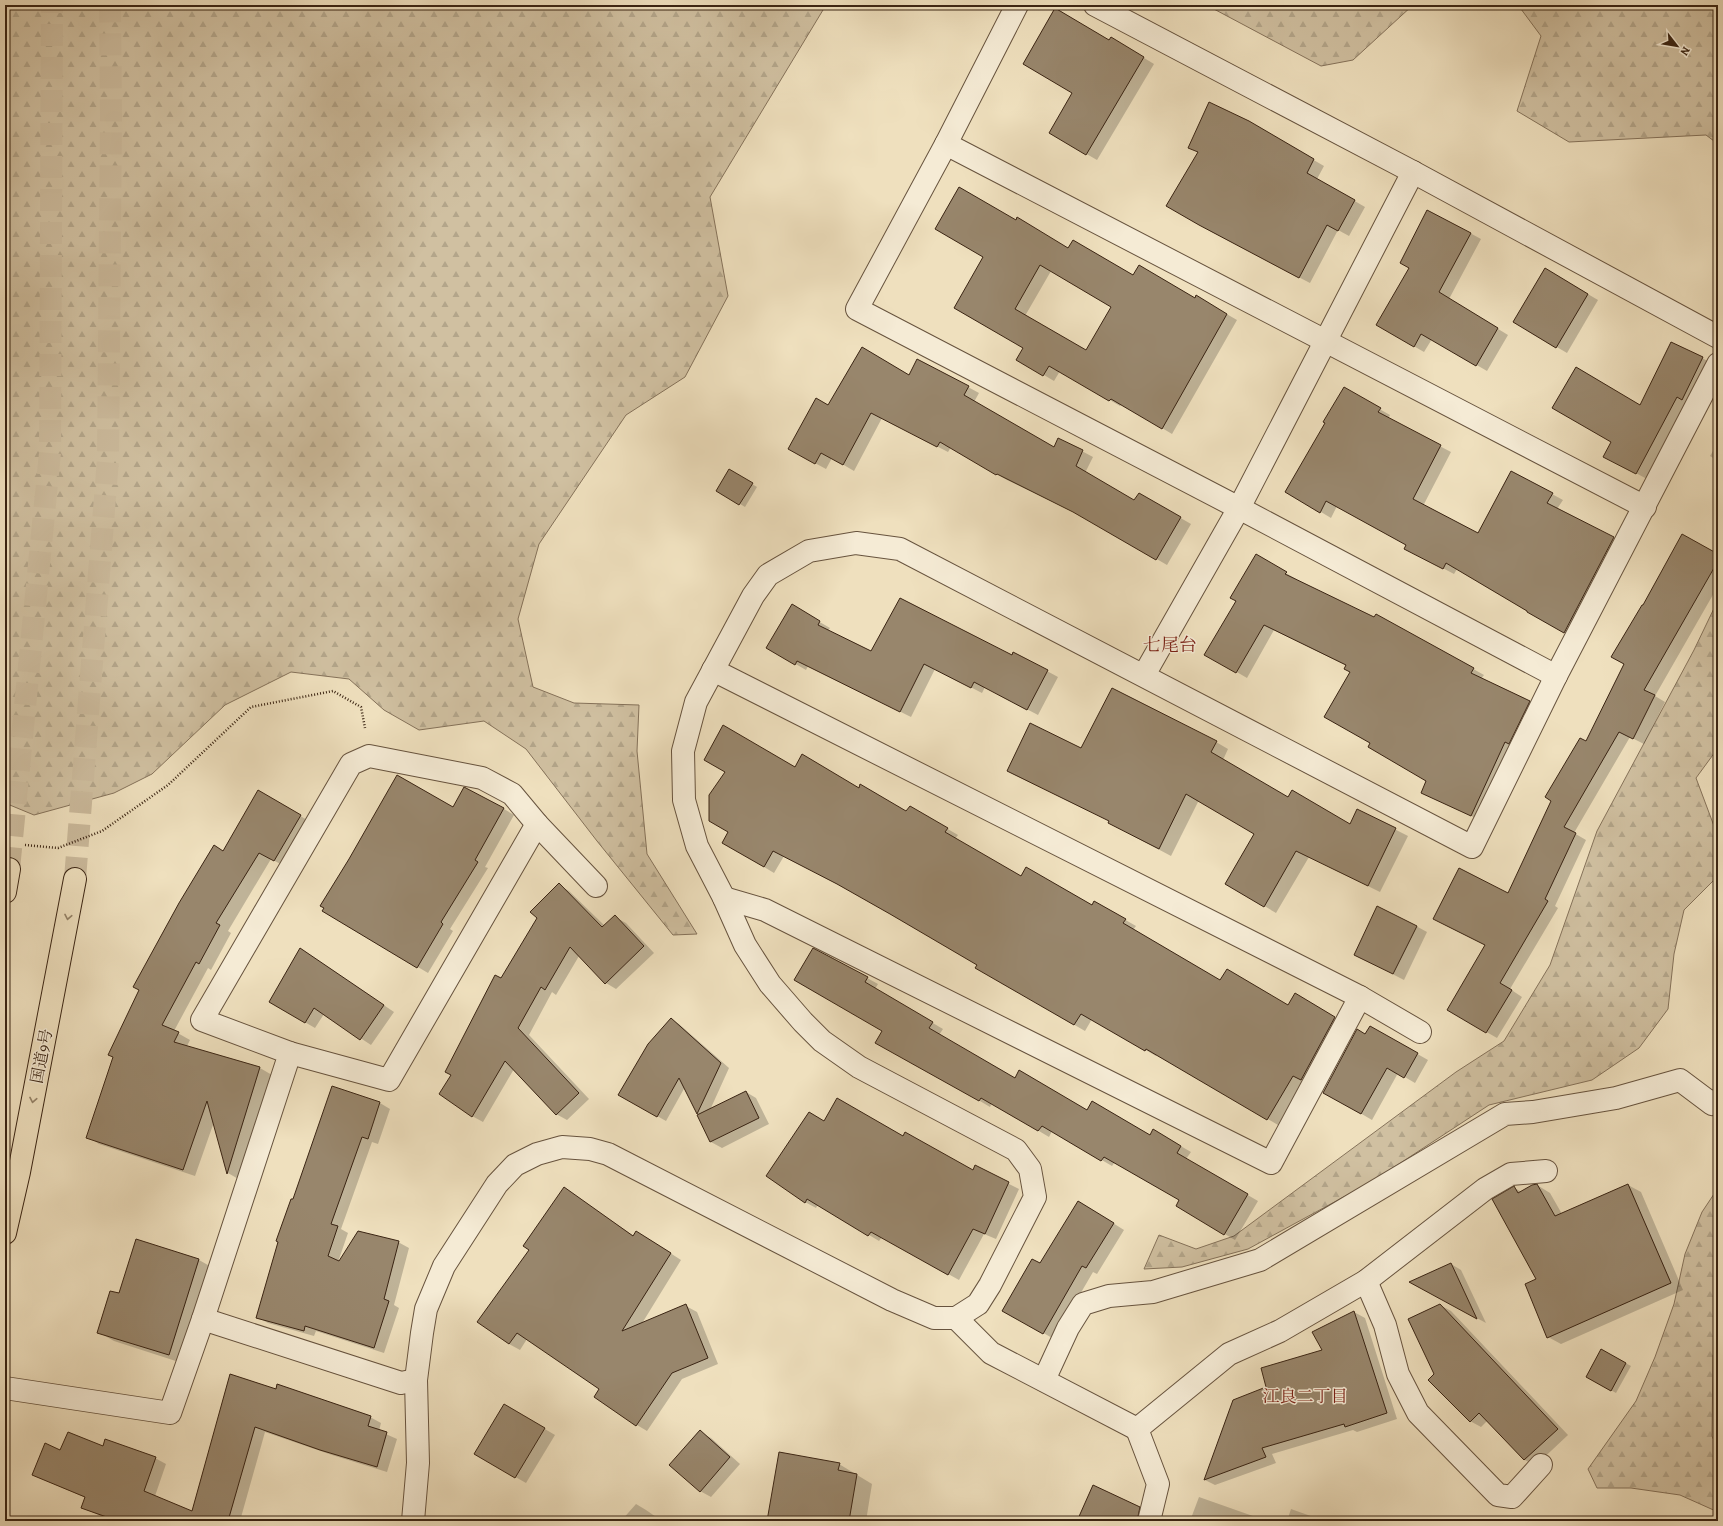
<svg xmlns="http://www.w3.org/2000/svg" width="1723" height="1526" font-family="Alegreya,'Noto Serif JP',serif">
	<defs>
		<pattern id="forest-firs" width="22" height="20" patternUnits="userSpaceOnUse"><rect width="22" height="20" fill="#d0c0a1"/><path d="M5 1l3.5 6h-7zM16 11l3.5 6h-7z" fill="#b3a58a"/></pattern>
	</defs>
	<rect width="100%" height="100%" fill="#efe0be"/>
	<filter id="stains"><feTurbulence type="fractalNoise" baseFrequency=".005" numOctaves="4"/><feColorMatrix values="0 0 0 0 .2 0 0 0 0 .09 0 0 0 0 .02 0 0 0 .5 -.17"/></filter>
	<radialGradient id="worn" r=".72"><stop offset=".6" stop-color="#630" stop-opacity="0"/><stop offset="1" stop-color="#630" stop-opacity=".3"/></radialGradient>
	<g fill="url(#forest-firs)" stroke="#85725a">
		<path d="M5,5H826L710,197L728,296L685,377L626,415L539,544L518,619L533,687L574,703L639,705L637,751L647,854L697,934L673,935L597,841L526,749L484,721L419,730L384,710L349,679L291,672L225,705L152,774L114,793L34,815L5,803Z"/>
		<path d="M1212,5H1413L1353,60L1321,66L1212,8Z"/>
		<path d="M1518,5H1718V144L1706,135L1569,142L1517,111L1541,36Z"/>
		<path d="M1718,600V748L1696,778L1714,826L1718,846V876L1684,910L1674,954L1668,1009L1639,1048L1592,1080L1489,1105L1373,1181L1248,1249L1182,1267L1144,1269L1159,1235L1196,1249L1234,1236L1456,1072L1504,1041L1550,965L1597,831L1694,650Z"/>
		<path d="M1718,1188V1348L1713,1355L1712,1436L1718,1450V1512L1680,1495L1631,1488H1597L1588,1469L1636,1401L1655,1357L1674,1304L1685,1254L1702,1212Z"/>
	</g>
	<g fill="#0003" fill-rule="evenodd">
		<path d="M1111,38L1154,64L1097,160L1050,133Z"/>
		<path d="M1248,122L1324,166L1317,179L1365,207L1349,236L1338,230L1310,283L1210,231L1199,153L1189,147Z"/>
		<path d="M1470,233L1481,239L1449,299L1508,335L1487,371L1432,339L1424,352L1377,325Z"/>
		<path d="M1069,249L1133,276L1195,299L1197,297L1237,320L1172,434L1122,404L1120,406L1060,371L1054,381L1044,375L1017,359L1024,348L955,308ZM1051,271L1113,307L1086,352L1025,316Z"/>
		<path d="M1545,269L1598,300L1567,353L1514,322Z"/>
		<path d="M1702,358L1713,364L1647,479L1615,462Z"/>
		<path d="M909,376L968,387L979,393L974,402L1054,449L1059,439L1093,457L1085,473L1135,502L1139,494L1191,524L1167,565L1084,517L1007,480L951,447L948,452L882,418L854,471L832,458L826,469L800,455L828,406Z"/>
		<path d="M1344,389L1390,415L1388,419L1451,452L1423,506L1478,534L1552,494L1563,500L1557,509L1624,544L1575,638L1538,618L1529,610L1457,569L1454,574L1416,554L1407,545L1337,506L1331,518L1286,491L1326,423Z"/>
		<path d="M1718,443V461L1710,456Z"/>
		<path d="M729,470L757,487L745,507L717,490Z"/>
		<path d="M1256,555L1296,579L1295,580L1375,619L1377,615L1484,675L1481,679L1539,708L1482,821L1422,793L1428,781L1372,743L1351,672L1347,666L1274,630L1247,678L1206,654L1237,601Z"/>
		<path d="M1718,555V586L1655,696L1665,702L1644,744L1630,737L1574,833L1586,840L1555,906L1558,908L1510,989L1522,997L1497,1038L1448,1010L1486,946L1445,925L1508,894L1586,742Z"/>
		<path d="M792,606L830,628L828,631L871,653L1047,671L1058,677L1038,715L985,687L982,693L935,669L911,717L808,666L806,670L768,648Z"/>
		<path d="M1216,742L1228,749L1223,760L1288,798L1350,825L1357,810L1408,836L1380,892L1309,857L1276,913L1226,883L1255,833L1199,800L1171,856L1109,823L1110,821L1082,750Z"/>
		<path d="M795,768L859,789L907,812L910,807L958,835L955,839L1022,877L1092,907L1094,902L1136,926L1133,930L1220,981L1288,1007L1296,995L1345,1024L1304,1081L1278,1125L1157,1054L1156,1056L1092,1019L1085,1031L976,968L978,965L848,889L784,856L774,873L723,842Z"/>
		<path d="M259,791L312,823L286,867L271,859L228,931L231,933L211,970L208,968L174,1031L190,1040L187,1046L260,1068L272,1075L240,1180L228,1173L214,1122L195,1176L99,1144L88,1137L223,852Z"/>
		<path d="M454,808L504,809L514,815L485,867L488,868L450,929L453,931L428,973L324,911L350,859Z"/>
		<path d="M559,885L569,891L605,926L615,917L626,923L654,953L616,989L606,983L579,956L556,995L552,992L529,1035L589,1099L567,1120L556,1114L514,1069L483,1122L472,1116L452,1075L501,980Z"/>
		<path d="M1416,926L1427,932L1404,980L1355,955Z"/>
		<path d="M814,949L878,984L875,989L943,1029L939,1035L1015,1079L1087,1111L1150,1136L1153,1130L1191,1152L1186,1159L1258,1201L1235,1240L1177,1206L1180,1200L1115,1162L1112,1166L1052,1131L1049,1137L992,1103L990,1107L921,1066L883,1031Z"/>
		<path d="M311,956L394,1012L371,1045L324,1014L315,1028L270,1002Z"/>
		<path d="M671,1019L679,1024L729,1068L710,1110L746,1092L756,1098L769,1124L722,1148L711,1142L685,1087L666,1121L620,1095Z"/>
		<path d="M1370,1027L1428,1060L1415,1083L1398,1073L1372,1120L1324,1092Z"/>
		<path d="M380,1103L390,1109L378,1144L372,1142L341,1229L348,1233L338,1262L398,1242L409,1248L394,1305L399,1308L384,1353L316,1331L314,1336L268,1323L257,1317L293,1201Z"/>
		<path d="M824,1122L903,1137L973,1171L975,1167L1019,1189L996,1239L984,1234L959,1280L882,1237L879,1241L818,1204L816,1208L805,1202Z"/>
		<path d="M1537,1185L1550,1193L1562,1214L1628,1185L1641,1192L1683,1290L1561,1344L1548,1337L1537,1279L1514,1188L1522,1192Z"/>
		<path d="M565,1189L634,1236L647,1238L681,1260L641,1325L686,1306L697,1312L718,1364L682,1379L647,1431L637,1425L601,1388L527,1339L520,1350L509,1344L530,1249Z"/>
		<path d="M1089,1208L1124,1230L1097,1274L1093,1272L1054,1339L1003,1310Z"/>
		<path d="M137,1240L199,1260L215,1269L185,1364L114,1341L98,1332L119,1295Z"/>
		<path d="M1451,1264L1461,1270L1486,1323L1421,1288Z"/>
		<path d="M1440,1305L1451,1311L1568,1435L1535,1466L1525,1460L1488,1420L1481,1427L1470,1421L1435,1374Z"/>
		<path d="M1354,1312L1365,1318L1397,1419L1357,1432L1353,1430L1272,1454L1276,1463L1215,1485L1205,1480L1268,1388L1323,1351Z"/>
		<path d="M1602,1351L1631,1366L1616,1393L1587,1377Z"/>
		<path d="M276,1390L370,1417L381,1423L379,1431L397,1439L387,1472L332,1455L265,1432L240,1521H103L105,1518L83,1508L86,1498L33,1475L61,1452L104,1448L155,1458L166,1464L155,1496L192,1512Z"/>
		<path d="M504,1405L555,1435L526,1483L475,1454Z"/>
		<path d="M700,1432L711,1438L740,1464L711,1497L700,1491Z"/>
		<path d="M839,1464L872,1484L866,1521H768Z"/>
		<path d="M1199,1497L1267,1521H1190Z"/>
		<path d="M636,1504L646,1510L662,1521H621Z"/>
		<path d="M1139,1507L1150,1514L1148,1521H1078Z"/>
		<path d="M1291,1509L1322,1520L1324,1521H1287Z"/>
	</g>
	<g fill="#98866c" stroke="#3a2413" fill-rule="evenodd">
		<path d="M1055,8L1109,40L1111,37L1144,57L1086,155L1049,133L1072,93L1023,64Z"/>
		<path d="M1209,102L1249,121L1314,159L1307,173L1355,200L1338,231L1327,225L1299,278L1199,225L1166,206L1198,152L1188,148Z"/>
		<path d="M959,187L1016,220L1017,217L1068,248L1073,240L1133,275L1139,265L1195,298L1196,295L1227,314L1162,429L1111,399L1109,401L1049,366L1043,376L1016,360L1023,348L954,308L983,257L935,229ZM1040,265L1111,307L1086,350L1015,309Z"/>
		<path d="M1427,210L1471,233L1439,292L1498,328L1476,366L1421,334L1414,347L1376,325L1409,268L1400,263Z"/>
		<path d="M1545,268L1588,294L1556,348L1513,322Z"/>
		<path d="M1671,342L1703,357L1682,400L1677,397L1636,474L1603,457L1611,442L1552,408L1576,367L1640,405Z"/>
		<path d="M862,347L909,375L917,359L969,386L964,395L1054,447L1058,438L1083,450L1076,466L1134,500L1139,493L1181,517L1156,560L1073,512L997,474L996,475L940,442L937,447L871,413L843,465L821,453L815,464L788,449L816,398L828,405Z"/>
		<path d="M1344,387L1381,408L1378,412L1441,445L1413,499L1478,533L1511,471L1553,493L1547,503L1614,537L1564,633L1527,612V611L1446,563L1443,569L1404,549L1406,545L1326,501L1320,513L1285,492L1325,423L1323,422Z"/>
		<path d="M729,469L753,483L739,505L716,491Z"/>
		<path d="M1682,534L1718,554V561L1644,690L1655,695L1633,739L1619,732L1564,827L1576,833L1545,899L1548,901L1500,983L1512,990L1486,1033L1447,1010L1485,945L1433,919L1459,868L1508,893L1551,801L1545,797L1580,738L1586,741L1624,664L1611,657L1642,605H1643Z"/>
		<path d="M1256,554L1287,572L1285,574L1374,617L1376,614L1474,668L1471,673L1530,701L1509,744L1505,742L1471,816L1421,793L1426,781L1368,747L1370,743L1324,717L1350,672L1344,669L1346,665L1264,625L1236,673L1204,655L1236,601L1230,598Z"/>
		<path d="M900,598L1012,655L1013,652L1048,670L1027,710L974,682L971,688L924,664L900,712L797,661L795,665L766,648L792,604L820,621L818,625L871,651Z"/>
		<path d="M1112,688L1217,741L1211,752L1288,797L1292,790L1350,824L1357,809L1396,828L1368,886L1296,851L1264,907L1225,884L1254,834L1186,794L1159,849L1108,823L1109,821L1007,771L1030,723L1081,748Z"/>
		<path d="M723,725L795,767L802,754L859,788L860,784L906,811L910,806L948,828L945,832L1021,876L1026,867L1092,905L1094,901L1126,919L1123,923L1220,980L1227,969L1288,1005L1295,993L1335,1017L1301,1080L1293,1076L1267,1120L1146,1049L1145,1051L1081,1014L1074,1025L975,968L977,965L890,914L837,884L773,851L764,867L722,843L728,832L709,821V795L725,772L704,760Z"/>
		<path d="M397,775L453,807L464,787L504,808L475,860L478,862L441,922L443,924L417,968L322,911L324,908L320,906L349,859Z"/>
		<path d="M258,790L301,815L274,861L259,853L216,923L220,925L199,964L196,962L162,1025L179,1032L174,1042L260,1067L227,1174L207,1101L183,1170L86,1138L113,1057L108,1055L139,990L133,987L179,903L214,845L223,851Z"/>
		<path d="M559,883L602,927L615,915L644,946L605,984L570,947L545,990L541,987L518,1028L579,1093L556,1115L505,1061L472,1117L439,1094L451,1075L445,1072L495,975L501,978L537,918L530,912Z"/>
		<path d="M1377,906L1417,926L1393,974L1354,955Z"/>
		<path d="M300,948L384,1005L360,1040L314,1008L305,1023L269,1002Z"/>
		<path d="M813,948L868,977L865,982L933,1022L929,1028L1015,1078L1019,1070L1087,1110L1092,1101L1150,1135L1153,1129L1181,1146L1177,1153L1248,1194L1224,1235L1176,1206L1179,1200L1104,1157L1101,1161L1042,1126L1038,1131L981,1098L979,1101L875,1043L882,1031L794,980Z"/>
		<path d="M671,1018L721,1063L697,1114L679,1078L657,1117L618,1095L648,1044Z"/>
		<path d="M1370,1026L1418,1053L1404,1078L1387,1068L1361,1114L1323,1093L1357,1029L1365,1034Z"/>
		<path d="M332,1086L380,1102L368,1139L362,1137L331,1224L338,1226L328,1256L339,1261L358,1231L399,1241L384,1299L389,1301L374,1348L305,1326L304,1331L256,1318L278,1242L276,1241L291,1199H293Z"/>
		<path d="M746,1091L759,1118L710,1142L697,1115Z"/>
		<path d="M837,1098L903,1136L905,1132L973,1170L975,1165L1009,1182L985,1234L973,1229L948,1275L871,1232L868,1236L807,1199L805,1203L766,1176L809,1112L824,1121Z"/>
		<path d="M1537,1184L1555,1216L1628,1184L1671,1283L1547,1338L1525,1284L1536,1279L1492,1199L1514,1186L1518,1193L1532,1185Z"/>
		<path d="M564,1187L633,1236L636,1231L671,1253L622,1331L686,1304L708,1358L672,1373L636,1426L594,1397L599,1389L517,1333L509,1344L477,1322L529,1250L523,1246Z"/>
		<path d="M1078,1201L1114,1223L1086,1268L1082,1266L1043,1334L1002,1311L1032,1259L1040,1263Z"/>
		<path d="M136,1239L199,1259L169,1355L97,1333L110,1291L119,1293Z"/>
		<path d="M1451,1263L1477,1319L1409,1282Z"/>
		<path d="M1440,1304L1558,1429L1524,1460L1479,1413L1470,1422L1428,1380L1434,1374L1408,1319Z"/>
		<path d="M1354,1311L1387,1413L1345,1427L1344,1424L1262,1448L1266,1457L1204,1480L1233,1400L1266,1387L1261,1368L1322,1350L1312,1332Z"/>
		<path d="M1601,1349L1626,1363L1611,1391L1586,1377Z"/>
		<path d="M230,1374L276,1389L277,1384L371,1416L368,1426L387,1432L377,1467L320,1450L255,1427L228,1521H118L81,1508L85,1497L32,1475L45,1443L60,1450L68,1432L103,1446L105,1439L156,1457L144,1491L192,1511Z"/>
		<path d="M504,1404L545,1428L515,1478L474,1454Z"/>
		<path d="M700,1430L730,1457L700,1492L669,1465Z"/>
		<path d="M779,1452L840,1463L838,1470L857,1474L849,1521H767Z"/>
		<path d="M1093,1485L1140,1507L1137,1521H1077Z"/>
	</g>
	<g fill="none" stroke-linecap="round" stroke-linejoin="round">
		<g stroke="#cbba9c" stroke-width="22" stroke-dasharray="22 11" stroke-linecap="butt">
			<path d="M9,869L50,453L52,5"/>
			<path d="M75,879L108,459L111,117L110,5"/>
		</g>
		<g stroke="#67533e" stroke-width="24">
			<g id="minor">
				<path d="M1017,5L946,144L857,309L1239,508L1556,676"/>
				<path d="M1095,5L1413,172L1718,337"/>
				<path d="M946,144L1645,507"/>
				<path d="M713,670L1360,997L1420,1032"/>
				<path d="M1144,675L1239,508L1413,172"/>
				<path d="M724,898L765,910L1271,1163L1360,997"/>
				<path d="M290,1053L389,1080L537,824L596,886"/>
				<path d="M1366,1281L1385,1325L1398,1374L1418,1413L1498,1495L1512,1497L1541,1465"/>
				<path d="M956,1318L991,1353L1137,1429"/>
				<path d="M203,1319L401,1383L416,1380"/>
				<path d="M1044,1380L1068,1328L1083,1304L1109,1296L1153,1292L1260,1260L1505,1114L1533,1112L1616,1098L1680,1080L1712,1104L1718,1100"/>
				<path d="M5,1388L170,1413L203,1319L290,1053L202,1020L351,764L369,756L482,778L512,794L537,824"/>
				<path d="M413,1521L418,1463L416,1380L422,1333L426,1309L444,1266L497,1184L515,1165L537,1154L562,1147L590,1149L608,1154L892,1300L934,1318H956L978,1304L990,1285L1035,1197L1030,1169L1016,1150L859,1067L822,1041L803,1022L770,984L745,945L724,898L697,846L684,800L683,751L696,702L753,596L768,575L809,551L856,543L900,549L1472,847L1556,676L1718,364"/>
				<path d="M1149,1521L1158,1484L1137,1429L1229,1354L1280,1331L1366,1281L1485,1189L1511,1174L1546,1171"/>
			</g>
		</g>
		<g stroke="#3a2413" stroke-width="24">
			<g id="highway">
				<path d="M5,892L9,869"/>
				<path d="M5,1233L19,1172L75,879"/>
			</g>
		</g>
		<path stroke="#3a2413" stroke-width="2.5" stroke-dasharray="1 2" stroke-linecap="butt" d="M25,845L58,848L102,831L168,785L251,707L333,691L361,707L365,728"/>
		<use href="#minor" stroke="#f5ebd5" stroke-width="22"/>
		<use href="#highway" stroke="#efe0be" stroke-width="22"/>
	</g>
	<defs><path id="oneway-chevron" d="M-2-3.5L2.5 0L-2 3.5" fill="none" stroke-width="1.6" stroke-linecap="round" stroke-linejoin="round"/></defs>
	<g stroke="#948268">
		<use href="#oneway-chevron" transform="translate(68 917) rotate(101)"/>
		<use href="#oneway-chevron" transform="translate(33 1100) rotate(101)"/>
	</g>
	<g text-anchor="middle" stroke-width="3" stroke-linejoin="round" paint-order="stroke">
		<g font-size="16" fill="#3a2413" stroke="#f5ebd5">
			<text transform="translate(41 1056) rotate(-79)" y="6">国道9号</text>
		</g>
		<g font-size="17" fill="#7a1f14" stroke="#f5ebd5">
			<text x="1305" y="1402">江良二丁目</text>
		</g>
		<g font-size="18" fill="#7a1f14" stroke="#f5ebd5">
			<text x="1170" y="651">七尾台</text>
		</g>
	</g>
	<rect width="1723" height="1526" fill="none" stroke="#efe0be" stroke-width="20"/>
	<rect x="6" y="6" width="1711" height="1514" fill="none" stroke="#3a2413" stroke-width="2"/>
	<rect x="10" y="10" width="1703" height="1506" fill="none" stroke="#3a2413"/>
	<g transform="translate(1677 46) rotate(121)" stroke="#f5ebd5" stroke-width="3" paint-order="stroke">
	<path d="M0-3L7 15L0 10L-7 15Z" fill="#3a2413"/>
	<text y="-6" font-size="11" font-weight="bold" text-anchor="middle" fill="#3a2413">N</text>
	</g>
	<rect width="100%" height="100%" filter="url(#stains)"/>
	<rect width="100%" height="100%" fill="url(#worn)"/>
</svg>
